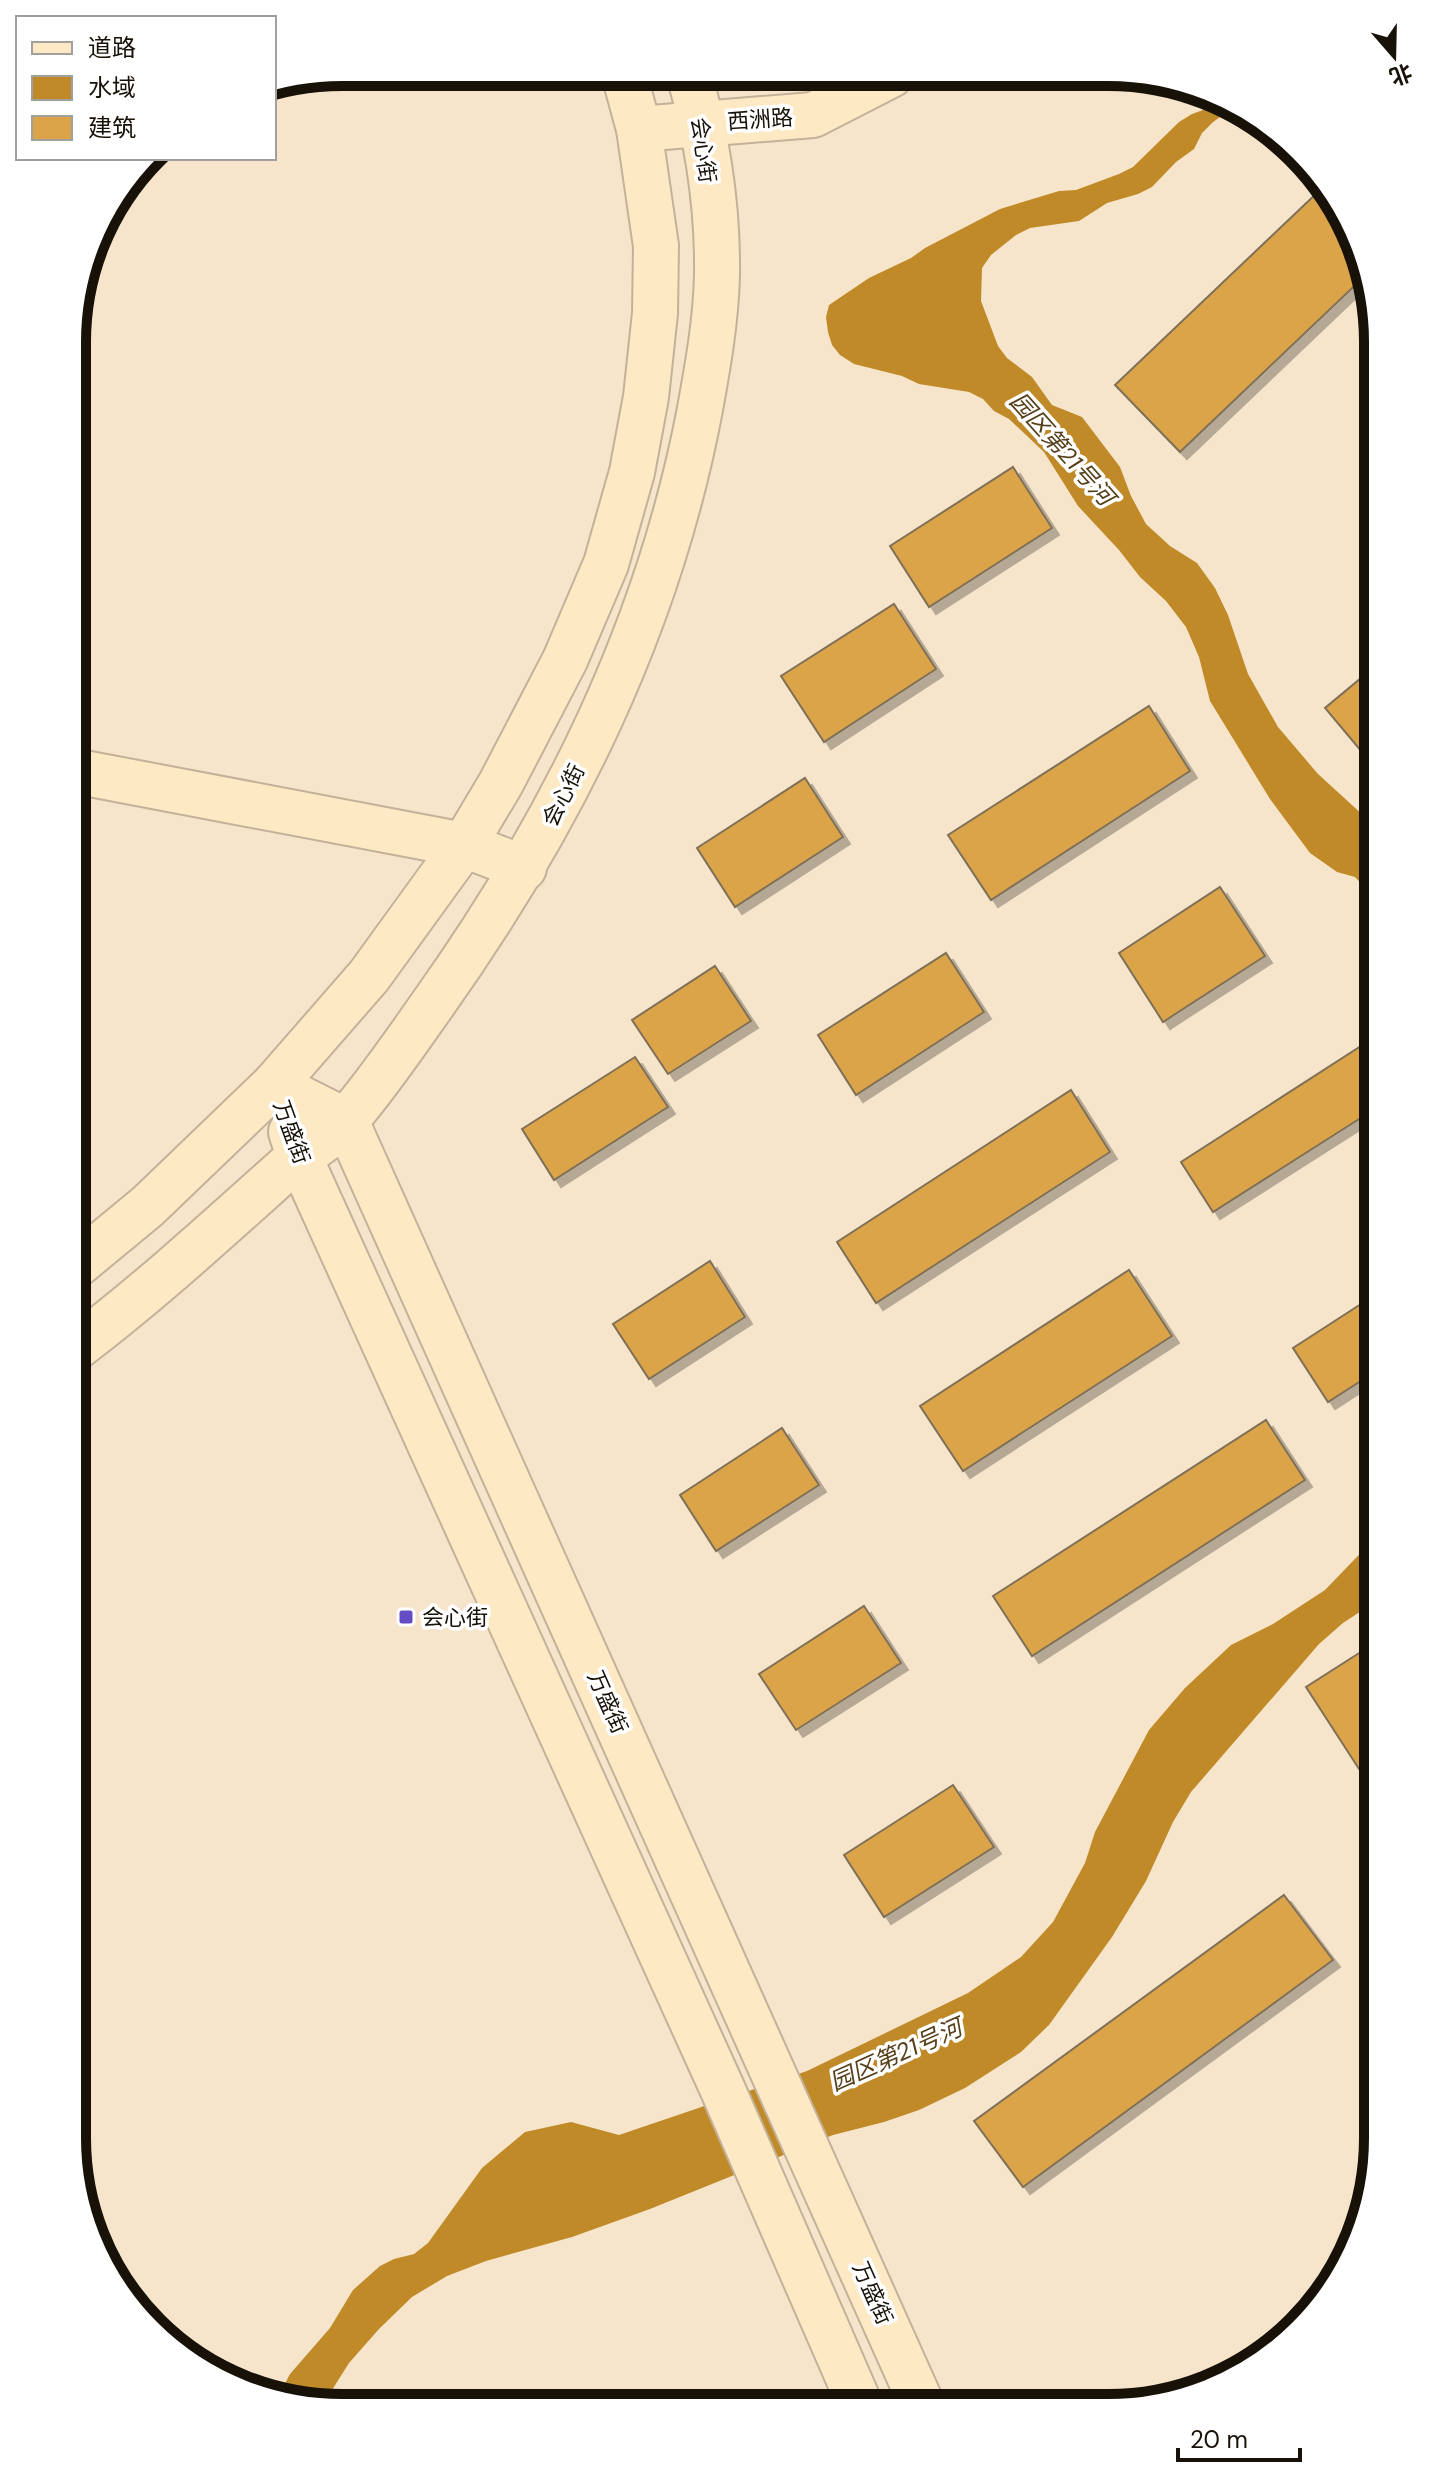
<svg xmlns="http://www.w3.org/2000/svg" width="1450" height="2480" font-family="'DM Sans','Noto Sans SC',sans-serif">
	<defs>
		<filter id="shadow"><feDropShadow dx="7" dy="7" stdDeviation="0" flood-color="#0004"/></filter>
	</defs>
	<rect width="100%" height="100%" fill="#f7e5cb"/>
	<g fill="#c08a29">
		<path d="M1217,105L1229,111L1213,122L1202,133L1194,149L1176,162L1152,187L1138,194L1107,203L1079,221L1030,228L1016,235L991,255L982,268L981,301L998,346L1007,358L1032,377L1052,405L1082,417L1120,467L1131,496L1146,524L1170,546L1197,563L1215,588L1228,615L1248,674L1278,727L1318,774L1364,816L1378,836V910L1366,889L1355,877L1337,872L1310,853L1270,799L1210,701L1199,657L1186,627L1166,601L1140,577L1119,550L1078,506L1044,452L1009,419L994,411L983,399L969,392L919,384L902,376L854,364L840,355L832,345L828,332L826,317L829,305L869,278L911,258L925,248L1000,209L1059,191L1076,190L1119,174L1133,167L1179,122L1192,114Z"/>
		<path d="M1378,1535V1600L1343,1623L1319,1644L1191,1792L1173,1822L1146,1881L1112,1937L1049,2025L1021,2052L965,2088L919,2110L884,2122L833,2135L650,2209L572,2237L486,2261L447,2276L412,2297L379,2329L349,2363L322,2406H306L278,2397L290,2374L330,2328L353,2290L380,2266L394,2259L414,2254L428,2243L482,2168L525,2132L571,2122L619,2135L807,2071L968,1993L1021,1957L1053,1922L1085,1863L1095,1832L1149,1730L1185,1688L1231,1645L1273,1624L1325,1590Z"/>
	</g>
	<g fill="#dba448" stroke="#7f6f58" stroke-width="2" filter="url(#shadow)">
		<path d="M1320,190L1364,255L1367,274L1180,452L1115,385Z"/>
		<path d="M1013,467L1052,528L929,607L890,546Z"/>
		<path d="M894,604L936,669L824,742L781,676Z"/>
		<path d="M1378,664V760L1372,764L1325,708Z"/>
		<path d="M1149,706L1190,771L991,900L948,835Z"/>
		<path d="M805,778L843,837L735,907L697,848Z"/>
		<path d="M1220,887L1265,956L1163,1022L1119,953Z"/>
		<path d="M946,953L984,1012L856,1095L818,1035Z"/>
		<path d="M715,966L751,1021L668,1074L632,1020Z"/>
		<path d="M1378,1035V1107L1213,1212L1181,1162Z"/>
		<path d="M635,1057L668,1107L554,1180L522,1129Z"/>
		<path d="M1071,1090L1110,1152L876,1303L837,1242Z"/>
		<path d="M710,1261L745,1317L649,1379L613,1324Z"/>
		<path d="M1129,1270L1172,1336L963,1471L920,1406Z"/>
		<path d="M1378,1293V1370L1328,1402L1293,1348Z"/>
		<path d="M1266,1420L1305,1480L1032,1656L993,1596Z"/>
		<path d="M782,1428L819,1485L716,1551L680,1495Z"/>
		<path d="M864,1606L901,1663L796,1730L759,1674Z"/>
		<path d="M1378,1641V1757L1359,1769L1306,1687Z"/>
		<path d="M953,1785L994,1847L884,1917L844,1855Z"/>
		<path d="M1284,1895L1333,1960L1023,2187L974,2121Z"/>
	</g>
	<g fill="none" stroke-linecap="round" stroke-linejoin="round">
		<g stroke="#c3b199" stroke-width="48">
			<g id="secondary">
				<path d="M639,129L813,115L891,75"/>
				<path d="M74,771L464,845L524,868"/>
				<path d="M274,1085L346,1121L923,2407"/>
				<path d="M291,1132L299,1156L722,2088L861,2407"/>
				<path d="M73,1268L148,1206L274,1085L369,976L464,845L501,783L565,660L606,564L632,472L646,397L655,313L656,246L639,129L624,74"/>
				<path d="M73,1350C147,1294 216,1231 285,1169C305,1151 332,1138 349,1117C378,1083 404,1045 430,1008C560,826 658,631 700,409C708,365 716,320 717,275C718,208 707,138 689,74"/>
			</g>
		</g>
		<use href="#secondary" stroke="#fde9c4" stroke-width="44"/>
	</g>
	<rect fill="#644cc5" stroke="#fff" stroke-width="3" x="398" y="1609" width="16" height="16" rx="4"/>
	<g text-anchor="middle" stroke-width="7" stroke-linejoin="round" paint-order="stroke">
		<g font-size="22" fill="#171108" stroke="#fff">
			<text transform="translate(760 119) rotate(-4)" y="8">西洲路</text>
			<text transform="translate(704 150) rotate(82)" y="8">会心街</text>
			<text transform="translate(563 795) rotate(-63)" y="8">会心街</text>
			<text transform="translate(292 1132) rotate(70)" y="8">万盛街</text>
			<text transform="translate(608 1702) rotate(66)" y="8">万盛街</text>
			<text transform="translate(873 2293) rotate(66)" y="8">万盛街</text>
		</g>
		<g font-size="22" fill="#171108" stroke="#fff" text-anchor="start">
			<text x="422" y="1625">会心街</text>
		</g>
		<g font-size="24" font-style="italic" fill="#563f19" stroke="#fff">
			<text transform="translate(1062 449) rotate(48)" y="8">园区第21号河</text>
			<text transform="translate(896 2055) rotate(-24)" y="8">园区第21号河</text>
		</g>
	</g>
	<path d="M0 0H1450V2480H0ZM342 86H1108A256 256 0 0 1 1364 342V2138A256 256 0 0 1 1108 2394H342A256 256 0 0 1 86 2138V342A256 256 0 0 1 342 86Z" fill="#fff" fill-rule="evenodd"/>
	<path fill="none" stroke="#171108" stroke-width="10" d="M342 86H1108A256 256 0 0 1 1364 342V2138A256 256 0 0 1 1108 2394H342A256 256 0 0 1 86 2138V342A256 256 0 0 1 342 86Z"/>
	<rect x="16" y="16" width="260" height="144" fill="#ffffff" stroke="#a2a09c" stroke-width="2"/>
	<rect x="32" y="42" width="40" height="12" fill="#fde9c4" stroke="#a2a09c" stroke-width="2"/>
	<text x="88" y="56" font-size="24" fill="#171108">道路</text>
	<rect x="32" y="76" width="40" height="24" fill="#c08a29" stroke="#a2a09c" stroke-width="2"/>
	<text x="88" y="96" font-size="24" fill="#171108">水域</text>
	<rect x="32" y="116" width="40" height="24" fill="#dba448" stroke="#a2a09c" stroke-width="2"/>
	<text x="88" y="136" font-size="24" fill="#171108">建筑</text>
	<g transform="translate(1394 56) rotate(160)" stroke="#ffffff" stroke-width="6" paint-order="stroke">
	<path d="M0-6L14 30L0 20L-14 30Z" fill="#171108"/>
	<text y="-12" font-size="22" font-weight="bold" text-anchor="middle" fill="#171108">北</text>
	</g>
	<path d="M1178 2448v12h122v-12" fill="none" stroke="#171108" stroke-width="4"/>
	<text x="1190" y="2448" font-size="24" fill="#171108" stroke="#ffffff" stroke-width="6" paint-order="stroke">20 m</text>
</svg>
